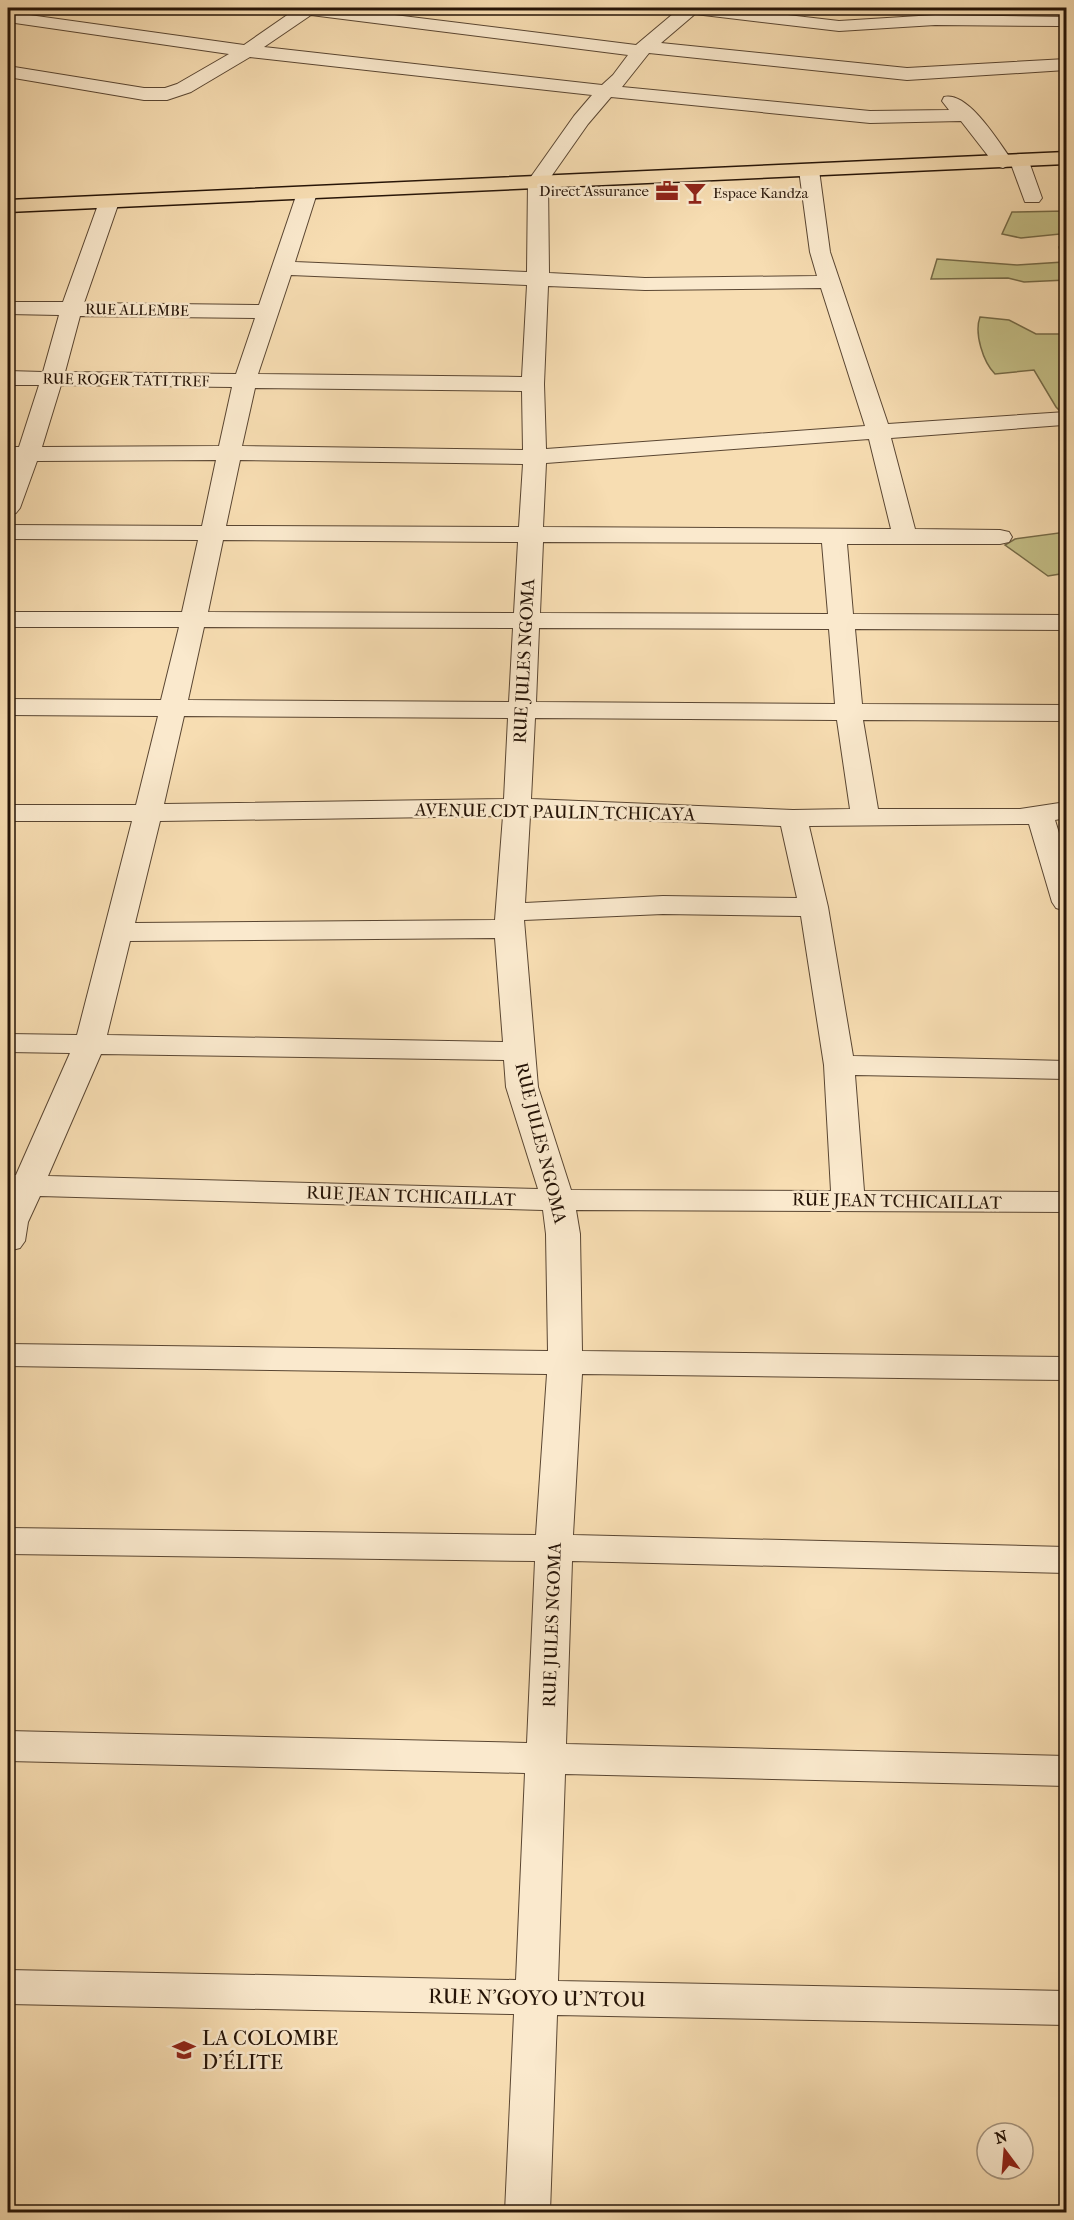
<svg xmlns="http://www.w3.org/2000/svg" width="1074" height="2220" font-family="'IM FELL French Canon',serif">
	<rect width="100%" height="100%" fill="#f7ddb2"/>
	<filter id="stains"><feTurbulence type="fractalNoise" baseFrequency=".00333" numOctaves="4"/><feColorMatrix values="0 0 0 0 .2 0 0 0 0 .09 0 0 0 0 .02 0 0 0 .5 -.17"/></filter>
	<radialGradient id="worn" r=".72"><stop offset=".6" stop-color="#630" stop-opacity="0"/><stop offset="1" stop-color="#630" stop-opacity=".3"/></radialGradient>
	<g fill="#c4bf87" stroke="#756a47" stroke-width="1.5">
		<path d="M1066,211V238L1060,234L1021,238L1002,234L1012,212Z"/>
		<path d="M1066,240V280L1024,282L1008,278L931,279L937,259L1017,265L1063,262L1059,247Z"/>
		<path d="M980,317L1009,320L1036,334H1066V417L1056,407L1034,370L995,374C983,362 974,333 980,317Z"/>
		<path d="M1066,532V573L1048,576L1005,545L1015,539Z"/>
	</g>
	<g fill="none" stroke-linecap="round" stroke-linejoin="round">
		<g stroke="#5a4632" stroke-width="2">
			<path id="minor" d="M291,8H338L636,45L680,8H729L839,21L935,15L1066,17V25L1060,26L935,25L839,31L695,14L661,43L907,68L1066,59V70L907,80L649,53L622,87L870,111L949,110L942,101L944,97C968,91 998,141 1011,159L1020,154L1027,156L1042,198L1039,202H1025L1011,164L1003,168L996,166L961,121L870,123L611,97L588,124L548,181L549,273L645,278L817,276L810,252L799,170L802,166H816L819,170L830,252L888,424L1066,412V424L1063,425L891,438L915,529L1000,530L1009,532L1012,537L1009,542L1000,544H847L853,614L1066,615V630L855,629L862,704L1066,705V721L863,720L878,809H1020L1066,802V818L1055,820L1066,856V911L1056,908L1052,902L1029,824L809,826L828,907L853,1056L1066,1061V1079L855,1075L864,1191L1066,1192V1212L576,1210L580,1234L582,1351L1066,1357V1380L582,1374L573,1535L1066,1547V1573L572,1561L566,1744L1066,1756V1786L565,1774L558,1981L1066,1991V2025L557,2015L550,2212H505L514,2014L8,2004V1970L516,1980L525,1773L8,1761V1731L527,1743L535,1561L8,1554V1528L536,1535L547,1374L8,1366V1344L548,1351L546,1234L543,1210L40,1196L28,1222L25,1241L20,1248L8,1251V1175H16L70,1053L8,1052V1034L77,1035L132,821H8V805H136L158,716L8,715V699L161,700L179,627H8V612H182L198,540L8,539V525L202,526L216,460L37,461L20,508L16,513L8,515V478L14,461H8V447H19L39,385H8V371L43,372L59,315L8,314V302H63L99,202L102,198H116L119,202L84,303L259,305L297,193L300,189H314L317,193L295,262L527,272L528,181L574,116L592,95L250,57L191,92L167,100H144L8,77V66L144,88H165L177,84L229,54L8,22V12L244,45L293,11ZM311,15L628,55L613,75L602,85L264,47ZM291,275L527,285L522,377L258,374ZM548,286L645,290L821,288L865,426L546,449L544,384ZM80,316L255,318L236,374L65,372ZM61,385L232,387L219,446L42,447ZM255,388L522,391L523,450L242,446ZM869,439L891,529L543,527L546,463ZM240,460L523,464L519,527L226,526ZM223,540L518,542L514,613L208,612ZM543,542L822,543L828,614L540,613ZM204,627L513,628L509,702L188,700ZM539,628L829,629L835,704L536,702ZM184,716L508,718L504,799L164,804ZM535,718L837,720L850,809L793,810L531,799ZM503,816L495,920L135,923L160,821ZM530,816L781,826L797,898L663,896L525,903ZM663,914L801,916L824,1065L831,1191L571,1190L538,1087L524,920ZM495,938L503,1042L107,1035L130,941ZM101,1054L504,1060L506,1087L538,1189L48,1176Z"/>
		</g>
		<g stroke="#261407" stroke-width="3">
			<path id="trunk" d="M1066,152V164L8,212V200Z"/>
		</g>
		<use href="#minor" fill="#fae9cd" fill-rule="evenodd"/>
		<use href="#trunk" fill="#f7ddb2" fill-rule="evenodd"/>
	</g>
	<defs>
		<g id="office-bare" transform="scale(1.8)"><path d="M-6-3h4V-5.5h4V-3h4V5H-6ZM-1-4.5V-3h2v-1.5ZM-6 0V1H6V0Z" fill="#8f2418" stroke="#fae9cd" stroke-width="2.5" paint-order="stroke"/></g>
		<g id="bar-bare" transform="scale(1.8)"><path d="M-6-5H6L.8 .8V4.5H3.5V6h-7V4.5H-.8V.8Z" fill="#8f2418" stroke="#fae9cd" stroke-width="2.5" paint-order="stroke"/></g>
		<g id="school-bare" transform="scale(1.8)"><path d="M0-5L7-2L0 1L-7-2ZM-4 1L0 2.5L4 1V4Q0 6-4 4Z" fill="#8f2418" stroke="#fae9cd" stroke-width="2.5" paint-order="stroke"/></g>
	</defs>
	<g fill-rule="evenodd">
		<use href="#office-bare" x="667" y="191"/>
		<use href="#bar-bare" x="695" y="193"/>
		<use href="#school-bare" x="184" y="2050"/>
	</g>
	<g text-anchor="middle" stroke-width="5" stroke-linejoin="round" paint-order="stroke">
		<g font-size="15" fill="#261407" stroke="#fae9cd" text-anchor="end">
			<text x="649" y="196">Direct Assurance</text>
			<text x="713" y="198" text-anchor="start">Espace Kandza</text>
		</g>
		<g font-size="15" fill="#261407" stroke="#fae9cd">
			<text transform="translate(137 310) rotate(1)" y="5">RUE ALLEMBE</text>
			<text transform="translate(126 380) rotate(1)" y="5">RUE ROGER TATI TREF</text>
		</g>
		<g font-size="18" fill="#261407" stroke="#fae9cd">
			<text transform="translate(524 661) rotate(-87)" y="6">RUE JULES NGOMA</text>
			<text transform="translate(555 812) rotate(1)" y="6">AVENUE CDT PAULIN TCHICAYA</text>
			<text transform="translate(541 1143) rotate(76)" y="6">RUE JULES NGOMA</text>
			<text transform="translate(411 1196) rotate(2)" y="6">RUE JEAN TCHICAILLAT</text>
			<text transform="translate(897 1201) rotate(1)" y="6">RUE JEAN TCHICAILLAT</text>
			<text transform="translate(552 1625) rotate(-88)" y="6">RUE JULES NGOMA</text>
		</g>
		<g font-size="21" fill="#261407" stroke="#fae9cd">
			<text transform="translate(537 1998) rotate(1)" y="7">RUE N'GOYO U'NTOU</text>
		</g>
		<g font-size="21" fill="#261407" stroke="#fae9cd" text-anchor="start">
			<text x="202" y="2045">LA COLOMBE<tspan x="202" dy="24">D'ÉLITE</tspan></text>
		</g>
	</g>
	<rect width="1074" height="2220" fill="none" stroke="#f7ddb2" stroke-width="30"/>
	<rect x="9" y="9" width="1056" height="2202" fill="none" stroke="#261407" stroke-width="3"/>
	<rect x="15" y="15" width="1044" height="2190" fill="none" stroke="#261407" stroke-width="1.5"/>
	<g transform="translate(1005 2151) rotate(344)"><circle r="28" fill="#fae9cd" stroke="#a5947e" stroke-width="1.5"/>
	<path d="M0-4.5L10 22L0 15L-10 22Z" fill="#8f2418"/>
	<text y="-9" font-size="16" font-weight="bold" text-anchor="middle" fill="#261407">N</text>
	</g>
	<rect width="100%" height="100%" filter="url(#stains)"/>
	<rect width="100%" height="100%" fill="url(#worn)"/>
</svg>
